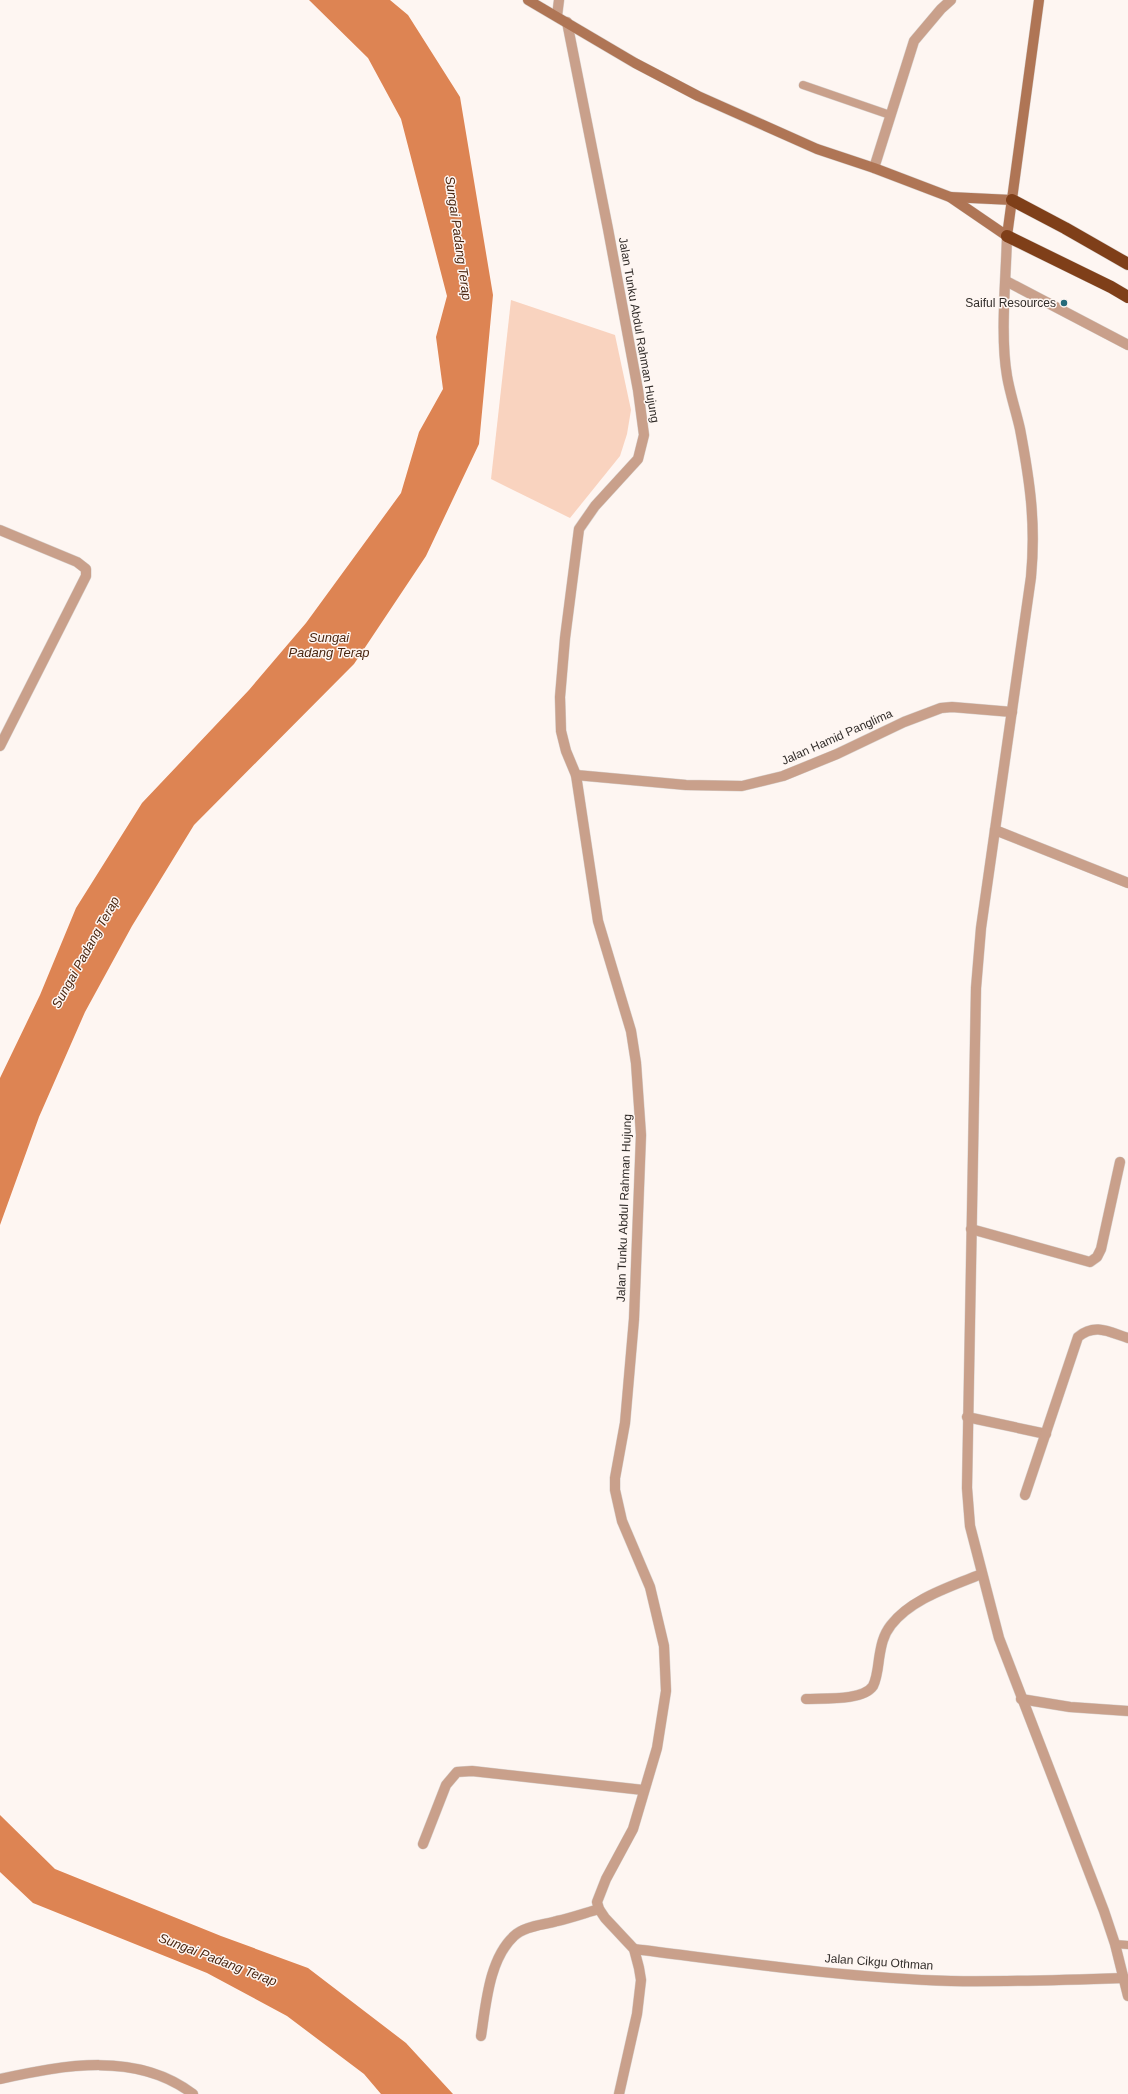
<svg xmlns="http://www.w3.org/2000/svg" width="1128" height="2094" font-family="Arial,sans-serif">
	<rect width="100%" height="100%" fill="#fef6f2"/>
	<path fill="#f9d3bf" d="M511,300L615,335L631,410L627,434L620,456L570,518L491,479Z"/>
	<g fill="#dd8453">
		<path d="M309,0H390L408,15L460,97L493,295L479,444L426,556L354,664L194,825L132,926L85,1012L39,1117L0,1225V1078L40,995L76,908L142,803L249,690L306,623L401,493L419,432L443,389L436,337L447,296L401,119L368,58Z"/>
		<path d="M0,1815L55,1869L221,1936L308,1968L406,2043L453,2094H381L364,2074L287,2016L207,1973L33,1903L0,1872Z"/>
	</g>
	<g fill="none" stroke-linecap="round" stroke-linejoin="round">
		<g stroke="#d9d2ce" stroke-width="9">
			<g id="service">
				<path d="M803,85L890,115"/>
				<path d="M1115,1944L1128,1945"/>
			</g>
		</g>
		<g stroke="#d9d2ce" stroke-width="11">
			<g id="minor">
				<path d="M557,16L559,0"/>
				<path d="M567,22L608,229L638,390L644,435L638,459L595,506L579,529L565,638L560,697L561,731L566,751L576,775L598,921L631,1031L636,1063L641,1135L634,1319L625,1423L615,1478V1490L622,1521L650,1587L664,1646L666,1691L657,1748L633,1829L606,1879L597,1902L599,1909L605,1918L634,1949L639,1968L641,1980L637,2014L619,2094"/>
				<path d="M874,168L914,41L941,9L951,0"/>
				<path d="M1006,281L1128,345"/>
				<path d="M0,530L77,562L86,569V576L0,746"/>
				<path d="M576,775L686,785L742,786L783,776L837,754L904,722L941,708L952,707L1012,712"/>
				<path d="M995,830L1128,883"/>
				<path d="M971,1229L1090,1262L1097,1257L1101,1249L1120,1162"/>
				<path d="M967,1417L1046,1434"/>
				<path d="M1025,1495L1078,1337C1095,1323 1109,1332 1128,1338"/>
				<path d="M806,1699C823,1698 863,1701 873,1686C877,1678 878,1667 879,1659C881,1646 883,1635 891,1625C912,1598 951,1587 981,1574"/>
				<path d="M1021,1699L1070,1707L1128,1711"/>
				<path d="M423,1844L446,1785L457,1772L472,1771L643,1790"/>
				<path d="M634,1949C739,1962 845,1978 951,1981C1008,1982 1066,1980 1124,1978"/>
				<path d="M481,2036C486,2004 489,1959 514,1936C524,1926 544,1925 557,1921C571,1918 585,1913 599,1909"/>
				<path d="M0,2079C64,2065 137,2051 193,2094"/>
			</g>
		</g>
		<g stroke="#d9d2ce" stroke-width="11">
			<path id="tertiary" d="M1007,236C1006,279 1000,335 1007,376C1010,394 1016,411 1020,429C1030,482 1036,523 1031,577L981,928L976,988L967,1488L970,1526L999,1638L1104,1911L1115,1944L1128,1996"/>
		</g>
		<g stroke="#d9d2ce" stroke-width="11">
			<g id="secondary">
				<path d="M528,0L635,63L698,96L817,149L874,168L950,197L1007,236L1039,0"/>
				<path d="M950,197L1012,200"/>
			</g>
		</g>
		<g stroke="#d9d2ce" stroke-width="13">
			<g id="motorway">
				<path d="M1012,200L1065,228L1128,264"/>
				<path d="M1007,236L1111,287L1128,297"/>
			</g>
		</g>
		<use href="#service" stroke="#c9a08b" stroke-width="8"/>
		<use href="#minor" stroke="#c9a08b" stroke-width="10"/>
		<use href="#tertiary" stroke="#c9a08b" stroke-width="10"/>
		<use href="#secondary" stroke="#af7555" stroke-width="10"/>
		<use href="#motorway" stroke="#7f3f19" stroke-width="12"/>
	</g>
	<circle fill="#256a7a" stroke="#fef6f2" stroke-width="1.5" cx="1064" cy="303" r="4"/>
	<g text-anchor="middle" stroke-width="3" stroke-linejoin="round" paint-order="stroke">
		<g font-size="12" fill="#312c29" stroke="#fef6f2" text-anchor="end">
			<text x="1056" y="307">Saiful Resources</text>
		</g>
		<g font-size="12" fill="#312c29" stroke="#fef6f2">
			<text transform="translate(639 330) rotate(80)" y="4">Jalan Tunku Abdul Rahman Hujung</text>
			<text transform="translate(837 737) rotate(-24)" y="4">Jalan Hamid Panglima</text>
			<text transform="translate(624 1208) rotate(-88)" y="4">Jalan Tunku Abdul Rahman Hujung</text>
			<text transform="translate(879 1962) rotate(4)" y="4">Jalan Cikgu Othman</text>
		</g>
		<g font-size="13" font-style="italic" fill="#4b2712" stroke="#fef6f2">
			<text transform="translate(459 238) rotate(82)" y="5">Sungai Padang Terap</text>
			<text x="329" y="642">Sungai<tspan x="329" dy="15">Padang Terap</tspan></text>
			<text transform="translate(85 952) rotate(-61)" y="5">Sungai Padang Terap</text>
			<text transform="translate(218 1959) rotate(21)" y="5">Sungai Padang Terap</text>
		</g>
	</g>
</svg>
